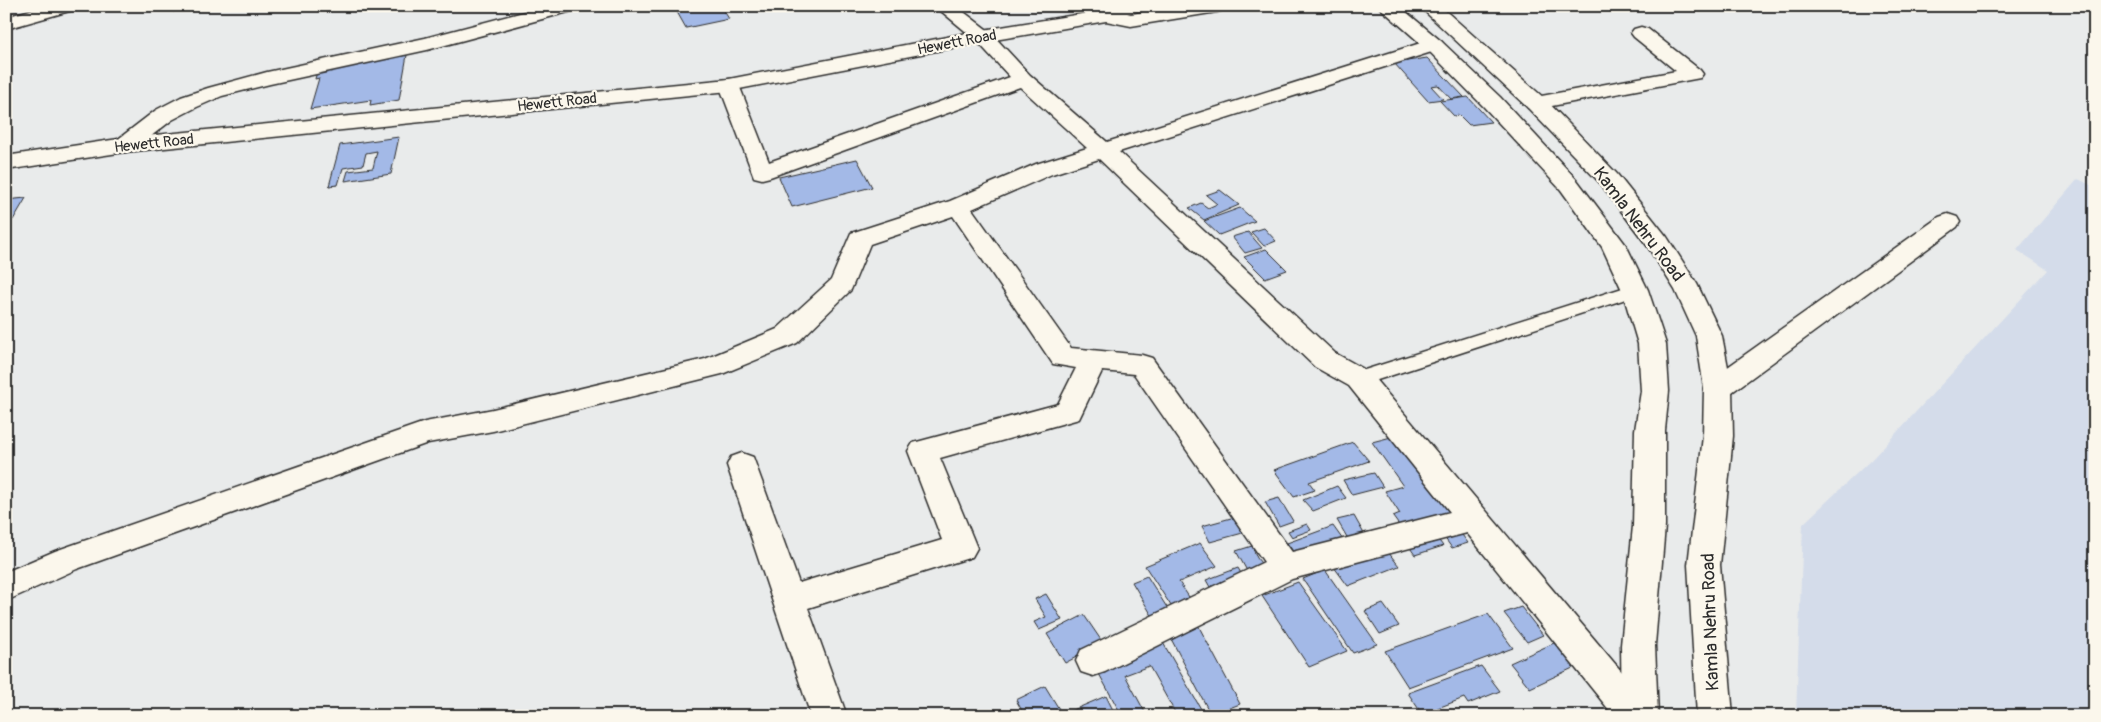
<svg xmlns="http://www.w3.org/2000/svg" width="2101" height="722" font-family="Pangolin,sans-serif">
	<rect width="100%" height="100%" fill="#e9ebeb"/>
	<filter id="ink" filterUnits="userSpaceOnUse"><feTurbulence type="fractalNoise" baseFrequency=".02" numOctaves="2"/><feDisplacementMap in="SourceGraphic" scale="10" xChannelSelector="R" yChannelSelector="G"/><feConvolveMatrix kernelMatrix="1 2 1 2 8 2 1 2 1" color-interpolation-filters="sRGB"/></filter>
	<g filter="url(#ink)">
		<path fill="#d4dcea" d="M2078,179L2095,187V716H1796L1803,524L1872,459L2048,270L2017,250Z"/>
		<g fill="#a3b9e7" stroke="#2b2b2b">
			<path d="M171,6H194L173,12Z"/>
			<path d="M701,6H721L729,19L686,28L677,12Z"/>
			<path d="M407,55L399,100L370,105L371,100L310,109L319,78L315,79L318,68Z"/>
			<path d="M1427,58L1464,97L1451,99L1438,85L1431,86L1443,99L1428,101L1394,63Z"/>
			<path d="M1468,97L1491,122L1469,125L1459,115L1454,116L1440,101Z"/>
			<path d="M399,137L391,174L345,181L348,171L373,168L377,151L366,153L363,165L343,168L338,185L329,186L340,145Z"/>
			<path d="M857,159L872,187L792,207L779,177Z"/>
			<path d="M1220,190L1239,205L1204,220L1189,208L1201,203L1208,208L1217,204L1206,195Z"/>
			<path d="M26,198L13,220L6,221V200Z"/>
			<path d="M1240,208L1255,221L1219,235L1204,221Z"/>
			<path d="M1264,228L1276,241L1264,246L1251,232Z"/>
			<path d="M1248,232L1262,248L1245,253L1232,237Z"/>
			<path d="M1266,249L1287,270L1265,278L1244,257Z"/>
			<path d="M1395,436L1451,513L1401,528L1393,517L1400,514L1385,491L1403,486L1372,442Z"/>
			<path d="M1353,442L1369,461L1309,482L1315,490L1294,497L1274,470Z"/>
			<path d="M1374,473L1383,487L1352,495L1343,480Z"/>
			<path d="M1337,486L1346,498L1313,511L1303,500Z"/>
			<path d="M1279,498L1293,521L1279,526L1265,502Z"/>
			<path d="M1242,515L1250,531L1210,542L1202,526Z"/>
			<path d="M1354,516L1367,539L1351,544L1337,520Z"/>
			<path d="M1307,524L1311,530L1292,537L1288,531Z"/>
			<path d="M1454,524L1468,543L1452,548L1438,529Z"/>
			<path d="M1333,526L1343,540L1297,557L1287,543Z"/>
			<path d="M1429,528L1443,546L1415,555L1402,536Z"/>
			<path d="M1200,543L1217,566L1179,582L1195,606L1177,615L1145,566Z"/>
			<path d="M1381,543L1399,566L1348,586L1331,563Z"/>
			<path d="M1252,546L1257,558L1268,572L1251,578L1236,551Z"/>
			<path d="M1238,568L1246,582L1214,594L1206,580Z"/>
			<path d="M1325,570L1377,644L1353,653L1303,579Z"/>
			<path d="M1147,576L1173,617L1157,624L1132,582Z"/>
			<path d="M1298,582L1347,651L1309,667L1262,596Z"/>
			<path d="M1046,594L1062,620L1039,630L1034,622L1046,617L1035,599Z"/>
			<path d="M1383,604L1399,626L1380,634L1365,611Z"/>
			<path d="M1521,607L1543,635L1527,642L1504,613Z"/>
			<path d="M1488,614L1513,648L1408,687L1385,651Z"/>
			<path d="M1084,615L1103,643L1065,663L1047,634Z"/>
			<path d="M1198,625L1240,704L1211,715L1169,635Z"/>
			<path d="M1158,634L1205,716H1177L1149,666L1125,675L1147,716H1122L1092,661Z"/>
			<path d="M1554,643L1575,667L1530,688L1510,663Z"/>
			<path d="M1481,666L1500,691L1468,704L1464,698L1422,714L1408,693Z"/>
			<path d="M1045,686L1059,709L1046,716H1025L1016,700Z"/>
			<path d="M1106,696L1116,716H1059Z"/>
		</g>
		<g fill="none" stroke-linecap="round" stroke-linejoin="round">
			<g stroke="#2b2b2b" stroke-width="3">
				<path id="service" d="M1635,284L1641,286L1644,290L1641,294L1359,386L1352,384L1349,379L1352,374Z"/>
			</g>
			<g stroke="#2b2b2b" stroke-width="3">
				<g id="minor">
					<path d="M44,6H75L73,10L6,29V17Z"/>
					<path d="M546,6H578L576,10L427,50L270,84L222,96L197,107L172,120L133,150L125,152L117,150L114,145L117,140L156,110L181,97L208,88L267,72L425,38Z"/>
					<path d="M935,6H956L990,32L1030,75L1107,142L1427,41L1434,39L1441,41L1444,45L1441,49L1119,152L1335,353L1369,372L1649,704L1654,716H1614L1467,533L1292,579L1105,672L1093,676L1081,672L1076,661L1081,650L1264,562L1134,374L1102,371L1079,419L940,458L977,548L972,557L808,608L847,716H811L727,465L731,457L742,453L753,457L799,583L942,540L908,451L913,443L1058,404L1076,368L1053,364L953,216L870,244L851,290L797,343L722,374L493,431L428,443L77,569L6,601V572L55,551L425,422L493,409L705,359L777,329L831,280L851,233L950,201L1036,164L1087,148L1020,87L770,177L762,179L754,177L719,85L722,81L729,79L736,81L739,85L769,162L1010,77L976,40ZM1099,159L1315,367L1349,386L1450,512L1292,552L1152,358L1142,355L1071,348L972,209L1052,174Z"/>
					<path d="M1641,27L1648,29L1700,70L1703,74L1700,78L1536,109L1528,108L1525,103L1528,98L1536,97L1676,71L1634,37L1631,33L1634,29Z"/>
					<path d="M1948,214L1957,217L1960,222L1957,227L1728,395L1718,398L1708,395L1704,388L1708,381L1939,217Z"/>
				</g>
			</g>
			<g stroke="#2b2b2b" stroke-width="3">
				<g id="secondary">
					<path d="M1111,6H1143L1141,10L1127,14H1131L1180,6H1226L1224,10L1217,12L1131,26L1106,21L983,42L729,91L125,152L6,170V156L125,138L729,79L983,30L1100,11Z"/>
					<path d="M1378,6H1399L1441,41L1500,97L1577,180L1626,245L1648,290L1666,344L1669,391L1665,430V526L1655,645L1658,716H1622L1621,645L1633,526L1635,430L1641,391L1638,344L1622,290L1602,247L1561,190L1484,107L1427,49Z"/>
					<path d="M1419,6H1440L1544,98L1617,174L1667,237L1697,284L1722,336L1732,388L1733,436L1720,565L1733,716H1697L1688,565L1703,436L1704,388L1696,336L1675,290L1648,247L1601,184L1528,108Z"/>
				</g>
			</g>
			<use href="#service" fill="#fbf7ec" fill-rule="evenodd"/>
			<use href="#minor" fill="#fbf7ec" fill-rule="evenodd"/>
			<use href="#secondary" fill="#fbf7ec" fill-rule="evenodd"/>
		</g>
	</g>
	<g text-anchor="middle" stroke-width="4.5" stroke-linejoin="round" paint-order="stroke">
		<g font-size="15" fill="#2b2b2b" stroke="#fbf7ec">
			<text transform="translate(957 42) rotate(-11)" y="5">Hewett Road</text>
			<text transform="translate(557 102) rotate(-6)" y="5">Hewett Road</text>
			<text transform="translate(154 143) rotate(-6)" y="5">Hewett Road</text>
		</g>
		<g font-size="18" fill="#2b2b2b" stroke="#fbf7ec">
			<text transform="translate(1639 224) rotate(53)" y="6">Kamla Nehru Road</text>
			<text transform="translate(1710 622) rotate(-92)" y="6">Kamla Nehru Road</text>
		</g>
	</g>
	<rect width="2101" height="722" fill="none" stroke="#fbf7ec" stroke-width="25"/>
	<rect x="12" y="12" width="2076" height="697" fill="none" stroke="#2b2b2b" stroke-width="2" filter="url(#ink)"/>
</svg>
